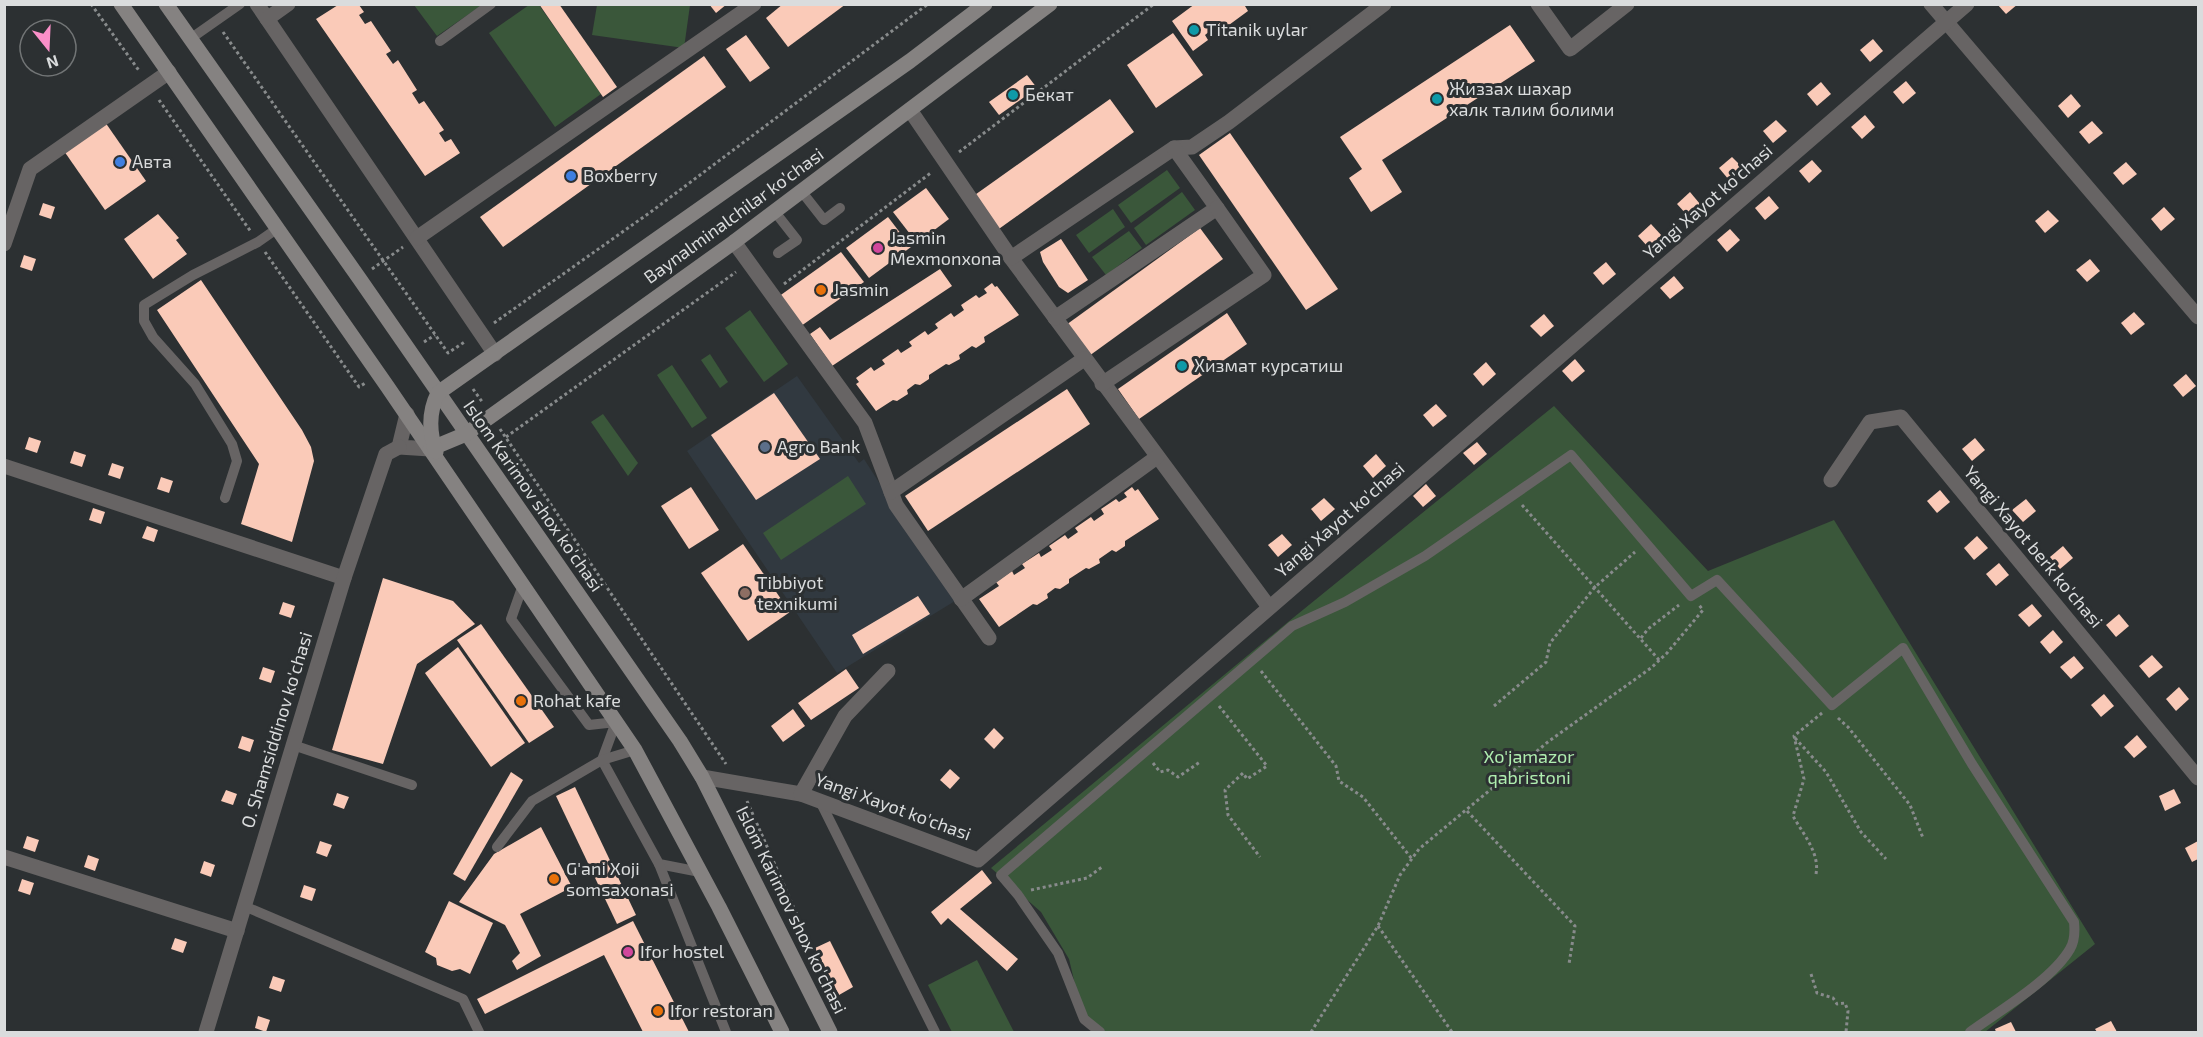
<svg xmlns="http://www.w3.org/2000/svg" width="2203" height="1037" font-family="'Exo 2',sans-serif">
	<rect width="100%" height="100%" fill="#2c3032"/>
	<path fill="#313940" d="M797,376L859,463L864,459L955,601L837,673L687,451Z"/>
	<g fill="#3a573a">
		<path d="M414,5H482L437,36Z"/>
		<path d="M529,5H539L601,94L555,127L489,33Z"/>
		<path d="M597,5H690L684,48L592,35Z"/>
		<path d="M1167,170L1180,188L1131,223L1118,205Z"/>
		<path d="M1182,192L1195,210L1146,245L1134,228Z"/>
		<path d="M1113,209L1125,227L1089,253L1076,235Z"/>
		<path d="M1129,231L1142,248L1106,275L1092,257Z"/>
		<path d="M750,310L788,364L764,382L725,328Z"/>
		<path d="M710,354L728,382L720,388L701,360Z"/>
		<path d="M672,365L707,418L692,428L657,375Z"/>
		<path d="M1554,406L1708,571L1834,520L2095,944L1985,1032H1097L1082,1014L1069,959L1041,912L991,868L1288,622Z"/>
		<path d="M603,414L638,463L628,476L591,422Z"/>
		<path d="M848,476L866,504L781,560L763,533Z"/>
		<path d="M977,960L1014,1032H952L928,985Z"/>
	</g>
	<g fill="#facab8">
		<path d="M539,4H559L617,87L603,97Z"/>
		<path d="M709,4H727L716,13Z"/>
		<path d="M783,4H846L788,47L766,18Z"/>
		<path d="M1195,4H1247L1245,6L1248,11L1218,33L1215,27L1205,35L1208,40L1193,51L1172,21Z"/>
		<path d="M1997,4H2018L2006,14Z"/>
		<path d="M338,5H359L364,12L359,15L365,24L371,21L391,51L386,54L393,64L398,60L417,90L412,93L419,104L424,101L444,130L439,133L445,142L451,139L460,153L425,176L316,19Z"/>
		<path d="M1510,25L1535,61L1382,160L1402,192L1371,212L1349,178L1362,169L1340,137Z"/>
		<path d="M1173,33L1203,75L1156,108L1127,65Z"/>
		<path d="M746,35L770,68L750,82L726,49Z"/>
		<path d="M1873,39L1883,51L1870,62L1860,50Z"/>
		<path d="M704,56L726,87L503,247L480,217Z"/>
		<path d="M1027,75L1037,88L999,115L989,102Z"/>
		<path d="M1906,81L1916,93L1903,104L1893,92Z"/>
		<path d="M1821,82L1831,94L1817,106L1807,94Z"/>
		<path d="M2071,94L2081,106L2068,118L2058,106Z"/>
		<path d="M1110,99L1134,132L996,231L972,197Z"/>
		<path d="M1865,115L1875,127L1862,139L1851,127Z"/>
		<path d="M1776,120L1787,131L1773,143L1763,131Z"/>
		<path d="M2092,121L2103,133L2089,144L2079,132Z"/>
		<path d="M105,122L146,181L105,210L64,151Z"/>
		<path d="M1230,133L1338,289L1306,310L1199,155Z"/>
		<path d="M1732,157L1743,168L1729,180L1719,168Z"/>
		<path d="M1812,160L1822,171L1809,183L1799,171Z"/>
		<path d="M2126,162L2137,174L2123,185L2113,173Z"/>
		<path d="M926,188L949,219L917,243L893,212Z"/>
		<path d="M1690,192L1700,204L1687,215L1677,204Z"/>
		<path d="M1769,196L1779,208L1765,220L1755,208Z"/>
		<path d="M43,203L55,207L51,219L39,215Z"/>
		<path d="M2164,207L2175,219L2161,231L2151,219Z"/>
		<path d="M2048,210L2059,221L2045,233L2035,221Z"/>
		<path d="M158,214L179,238L176,240L187,254L153,279L124,239Z"/>
		<path d="M888,217L911,247L869,278L846,248Z"/>
		<path d="M1651,224L1662,236L1648,247L1638,236Z"/>
		<path d="M1200,228L1223,259L1089,356L1066,325Z"/>
		<path d="M1730,229L1740,240L1727,252L1717,240Z"/>
		<path d="M1061,239L1088,280L1068,293L1059,287L1043,262L1040,252Z"/>
		<path d="M841,252L864,282L801,326L778,297Z"/>
		<path d="M24,255L36,259L32,271L20,267Z"/>
		<path d="M2090,259L2100,271L2087,282L2076,270Z"/>
		<path d="M1606,262L1616,274L1603,285L1593,273Z"/>
		<path d="M940,269L952,286L832,366L810,334L820,327L830,340Z"/>
		<path d="M1674,276L1684,288L1670,299L1660,288Z"/>
		<path d="M201,280L302,430L311,447L314,461L292,542L241,524L259,464L157,310Z"/>
		<path d="M992,283L995,287L997,286L1019,315L984,337L985,342L976,348L972,346L959,355L960,359L949,365L946,364L929,375V379L920,385L915,384L907,390L908,394L897,401L893,400L876,411L856,384L859,382L856,378L871,367L874,371L885,364L882,360L898,349L901,353L912,346L909,342L925,331L928,335L938,328L935,324L951,313L954,317L964,310L961,305L976,295L979,298L987,293L984,289Z"/>
		<path d="M2134,312L2145,324L2131,335L2121,323Z"/>
		<path d="M1227,313L1247,344L1139,419L1118,389Z"/>
		<path d="M1544,314L1554,326L1541,337L1530,326Z"/>
		<path d="M1575,359L1585,371L1572,382L1562,371Z"/>
		<path d="M1486,362L1496,374L1483,386L1473,374Z"/>
		<path d="M2186,374L2196,386L2183,397L2173,385Z"/>
		<path d="M1067,389L1090,424L928,531L905,496Z"/>
		<path d="M774,393L820,459L756,500L711,435Z"/>
		<path d="M1436,404L1447,416L1433,427L1423,415Z"/>
		<path d="M29,437L41,441L37,453L25,449Z"/>
		<path d="M1975,438L1985,450L1972,461L1962,449Z"/>
		<path d="M1477,442L1487,454L1474,465L1463,453Z"/>
		<path d="M74,451L86,455L82,467L70,463Z"/>
		<path d="M1376,454L1386,466L1373,478L1363,466Z"/>
		<path d="M112,463L124,467L120,479L108,475Z"/>
		<path d="M161,477L173,481L169,493L157,489Z"/>
		<path d="M1426,484L1436,496L1423,507L1413,496Z"/>
		<path d="M691,487L719,530L689,549L661,506Z"/>
		<path d="M1132,487L1135,491L1138,489L1159,519L1125,541V546L1116,552L1112,550L1099,559L1100,563L1089,569L1086,568L1069,579V583L1060,589L1055,588L1047,594L1048,598L1037,605L1033,604L999,627L979,599L999,586L996,582L1012,571L1014,575L1025,568L1022,564L1039,553L1041,557L1052,550L1049,546L1065,535L1068,539L1078,532L1075,528L1091,517L1094,521L1104,514L1101,509L1116,499L1119,502L1127,497L1124,493Z"/>
		<path d="M1940,490L1950,502L1937,513L1927,501Z"/>
		<path d="M1324,498L1335,509L1321,521L1311,509Z"/>
		<path d="M2026,499L2036,511L2023,522L2012,510Z"/>
		<path d="M93,508L105,512L101,524L89,520Z"/>
		<path d="M147,526L158,530L154,542L142,538Z"/>
		<path d="M1282,534L1292,545L1278,557L1268,545Z"/>
		<path d="M1977,536L1988,548L1974,560L1964,548Z"/>
		<path d="M743,544L790,612L748,641L701,573Z"/>
		<path d="M2063,546L2073,558L2060,569L2050,557Z"/>
		<path d="M1999,563L2009,575L1996,586L1986,574Z"/>
		<path d="M383,578L453,601L475,624L417,664L383,764L332,750Z"/>
		<path d="M918,596L930,614L863,654L852,635Z"/>
		<path d="M283,602L295,606L291,618L279,614Z"/>
		<path d="M2032,604L2042,616L2029,627L2018,615Z"/>
		<path d="M2119,614L2129,626L2116,637L2106,625Z"/>
		<path d="M481,624L554,727L529,743L457,640Z"/>
		<path d="M2053,630L2063,642L2050,654L2040,642Z"/>
		<path d="M458,647L525,743L491,767L425,673Z"/>
		<path d="M2152,655L2163,667L2149,678L2139,666Z"/>
		<path d="M2074,656L2084,668L2071,679L2060,667Z"/>
		<path d="M263,667L275,671L271,683L259,679Z"/>
		<path d="M846,669L859,688L811,720L798,703Z"/>
		<path d="M2179,687L2189,699L2176,711L2166,699Z"/>
		<path d="M2104,694L2114,706L2101,717L2091,705Z"/>
		<path d="M793,709L805,726L783,742L771,726Z"/>
		<path d="M994,728L1004,738L994,749L984,739Z"/>
		<path d="M2137,735L2147,747L2134,758L2124,747Z"/>
		<path d="M242,736L254,740L250,752L238,748Z"/>
		<path d="M950,769L960,778L950,789L940,780Z"/>
		<path d="M511,772L523,780L465,881L453,874Z"/>
		<path d="M575,787L636,915L617,924L556,796Z"/>
		<path d="M2174,789L2181,803L2165,811L2159,796Z"/>
		<path d="M226,790L237,794L233,805L221,801Z"/>
		<path d="M337,793L349,797L344,809L333,805Z"/>
		<path d="M541,827L572,887L520,914L541,956L517,970L512,961L520,953L505,925L459,902L494,854Z"/>
		<path d="M27,836L39,840L35,852L23,848Z"/>
		<path d="M320,841L332,845L327,857L316,853Z"/>
		<path d="M2198,841V859L2192,862L2185,848Z"/>
		<path d="M88,855L99,859L95,871L84,867Z"/>
		<path d="M204,861L215,865L211,877L200,873Z"/>
		<path d="M982,870L992,883L960,909L1018,959L1007,971L948,918L941,925L931,912Z"/>
		<path d="M22,879L34,883L30,895L18,891Z"/>
		<path d="M304,885L316,889L312,901L300,897Z"/>
		<path d="M449,901L493,923L470,974L460,969L452,971L437,965L436,958L425,952Z"/>
		<path d="M633,921L689,1032H643L604,955L485,1014L477,999Z"/>
		<path d="M175,938L187,942L183,953L171,949Z"/>
		<path d="M830,941L853,987L839,995L815,948Z"/>
		<path d="M273,976L285,980L281,992L269,988Z"/>
		<path d="M258,1016L270,1020L266,1032L255,1028Z"/>
		<path d="M2111,1021L2117,1032H2097L2095,1029Z"/>
		<path d="M2011,1022L2016,1032H1996L1995,1029Z"/>
	</g>
	<g fill="none" stroke-linecap="round" stroke-linejoin="round">
		<g stroke="#888b8c" stroke-width="3" stroke-dasharray="3 3" stroke-linecap="butt">
			<path d="M91,4L140,72"/>
			<path d="M223,32L448,353L466,341"/>
			<path d="M159,100L251,232"/>
			<path d="M959,152L1154,4"/>
			<path d="M265,252L359,387L367,382"/>
			<path d="M372,269L403,247"/>
			<path d="M784,284L932,172"/>
			<path d="M494,323L652,211L928,4"/>
			<path d="M424,342L435,335"/>
			<path d="M473,389L483,403"/>
			<path d="M500,429L726,764"/>
			<path d="M506,437L736,272"/>
			<path d="M1522,505L1659,660"/>
			<path d="M1641,638L1648,629L1679,605"/>
			<path d="M1261,671L1336,766L1339,781L1363,797L1412,859"/>
			<path d="M1219,706L1267,766L1247,779L1243,773L1225,790L1228,815L1260,857"/>
			<path d="M1494,706L1546,662L1550,643L1595,587L1635,552"/>
			<path d="M1838,718L1848,727L1910,805L1923,838"/>
			<path d="M1795,738L1826,772L1861,832L1886,859"/>
			<path d="M1153,763L1160,772L1168,770L1178,777L1200,762"/>
			<path d="M747,801L807,938"/>
			<path d="M1467,811L1575,926L1569,964"/>
			<path d="M1816,874C1820,853 1803,834 1793,816L1804,779L1794,736L1822,713"/>
			<path d="M1031,890L1087,878L1102,867"/>
			<path d="M1378,926L1452,1032"/>
			<path d="M1811,974L1817,993L1833,998L1837,1004L1845,1003L1848,1011L1846,1032"/>
			<path d="M1311,1032L1378,926L1400,875L1419,849L1549,741L1651,668L1667,653L1703,610L1699,605"/>
		</g>
		<g stroke="#676464" stroke-width="10">
			<path d="M190,39L240,4"/>
			<path d="M440,41L491,4"/>
			<path d="M802,192L824,220L840,208"/>
			<path d="M775,212L797,240L778,253"/>
			<path d="M225,498L237,461L232,444L195,384L153,337L144,321V305L193,275L258,242L278,228"/>
			<path d="M523,585L511,619L589,725L616,722L602,760L659,864L700,872"/>
			<path d="M293,745L412,785"/>
			<path d="M820,801L935,1032"/>
			<path d="M497,847L532,801L602,760L635,750"/>
			<path d="M659,864L726,1032"/>
			<path d="M244,906L463,999L479,1032"/>
			<path d="M1100,1032L1084,1019L1058,953L1018,895L1001,875L1292,626L1345,602L1425,556L1571,455L1691,596L1717,580L1832,705L1903,648L1972,764L2074,922C2075,932 2075,941 2070,949C2052,980 1999,1011 1970,1032"/>
		</g>
		<g stroke="#676464" stroke-width="15">
			<path d="M257,4L495,354"/>
			<path d="M1538,4L1570,49L1627,4"/>
			<path d="M1931,4L2198,317"/>
			<path d="M267,19L288,4"/>
			<path d="M910,110L1011,258L1269,607"/>
			<path d="M417,238L754,4"/>
			<path d="M734,242L865,423L896,505L989,638"/>
			<path d="M4,244L30,169L169,72"/>
			<path d="M1011,258L1174,148L1192,147L1229,122L1384,4"/>
			<path d="M1055,318L1217,208L1174,148"/>
			<path d="M1102,384L1264,275L1217,208"/>
			<path d="M4,466L344,578"/>
			<path d="M1831,480L1870,422L1901,417L2198,778"/>
			<path d="M891,492L1084,359"/>
			<path d="M961,599L1157,457"/>
			<path d="M702,777L801,794L978,860L1967,4"/>
			<path d="M801,794L845,716L888,671"/>
			<path d="M4,857L237,931"/>
		</g>
		<g stroke="#676464" stroke-width="15">
			<path d="M407,414L399,447L430,449"/>
			<path d="M206,1032L344,578L386,454L399,447"/>
		</g>
		<g stroke="#858281" stroke-width="15">
			<path d="M121,4L387,386L635,750L719,907L782,1032"/>
			<path d="M166,4L359,278L680,741L702,777L830,1032"/>
			<path d="M430,449L466,434L734,242L1050,4"/>
			<path d="M436,452C429,432 428,413 438,393L910,61L985,4"/>
		</g>
	</g>
	<g fill="#0f9aa8" stroke="#2c3032" stroke-width="2">
		<circle cx="1194" cy="30" r="6"/>
		<circle cx="1013" cy="95" r="6"/>
		<circle cx="1437" cy="99" r="6"/>
		<circle cx="1182" cy="366" r="6"/>
	</g>
	<g fill="#3f7fe0" stroke="#2c3032" stroke-width="2">
		<circle cx="120" cy="162" r="6"/>
		<circle cx="571" cy="176" r="6"/>
	</g>
	<g fill="#d1479c" stroke="#2c3032" stroke-width="2">
		<circle cx="878" cy="248" r="6"/>
		<circle cx="628" cy="952" r="6"/>
	</g>
	<g fill="#e8710a" stroke="#2c3032" stroke-width="2">
		<circle cx="821" cy="290" r="6"/>
		<circle cx="521" cy="701" r="6"/>
		<circle cx="554" cy="879" r="6"/>
		<circle cx="658" cy="1011" r="6"/>
	</g>
	<circle fill="#5c6f8a" stroke="#2c3032" stroke-width="2" cx="765" cy="447" r="6"/>
	<circle fill="#8d6e63" stroke="#2c3032" stroke-width="2" cx="745" cy="593" r="6"/>
	<g text-anchor="middle" stroke-width="6" stroke-linejoin="round" paint-order="stroke">
		<g font-size="18" fill="#dadcdd" stroke="#2c3032" text-anchor="start">
			<text x="1206" y="36">Titanik uylar</text>
			<text x="1449" y="95">Жиззах шахар<tspan x="1449" dy="21">халк талим болими</tspan></text>
			<text x="1025" y="101">Бекат</text>
			<text x="132" y="168">Авта</text>
			<text x="583" y="182">Boxberry</text>
			<text x="890" y="244">Jasmin<tspan x="890" dy="21">Mexmonxona</tspan></text>
			<text x="833" y="296">Jasmin</text>
			<text x="1194" y="372">Хизмат курсатиш</text>
			<text x="777" y="453">Agro Bank</text>
			<text x="757" y="589">Tibbiyot<tspan x="757" dy="21">texnikumi</tspan></text>
			<text x="533" y="707">Rohat kafe</text>
			<text x="566" y="875">G'ani Xoji<tspan x="566" dy="21">somsaxonasi</tspan></text>
			<text x="640" y="958">Ifor hostel</text>
			<text x="670" y="1017">Ifor restoran</text>
		</g>
		<g font-size="18" fill="#dadcdd" stroke="#2c3032">
			<text transform="translate(1708 202) rotate(-41)" y="6">Yangi Xayot ko'chasi</text>
			<text transform="translate(734 216) rotate(-36)" y="6">Baynalminalchilar ko’chasi</text>
			<text transform="translate(533 496) rotate(55)" y="6">Islom Karimov shox ko'chasi</text>
			<text transform="translate(1340 520) rotate(-41)" y="6">Yangi Xayot ko'chasi</text>
			<text transform="translate(2033 547) rotate(50)" y="6">Yangi Xayot berk ko'chasi</text>
			<text transform="translate(277 730) rotate(-73)" y="6">O. Shamsiddinov ko'chasi</text>
			<text transform="translate(893 807) rotate(20)" y="6">Yangi Xayot ko'chasi</text>
			<text transform="translate(791 910) rotate(64)" y="6">Islom Karimov shox ko'chasi</text>
		</g>
		<g font-size="18" fill="#afedaf" stroke="#2c3032">
			<text x="1529" y="763">Xo'jamazor<tspan x="1529" dy="21">qabristoni</tspan></text>
		</g>
	</g>
	<rect width="2203" height="1037" fill="none" stroke="#dadcdd" stroke-width="12"/>
	<g transform="translate(48 48) rotate(162)"><circle r="28" fill="#2c3032" stroke="#727576" stroke-width="1.5"/>
	<path d="M0-4.5L10 22L0 15L-10 22Z" fill="#fa8fc8"/>
	<text y="-9" font-size="16" font-weight="bold" text-anchor="middle" fill="#dadcdd">N</text>
	</g>
</svg>
